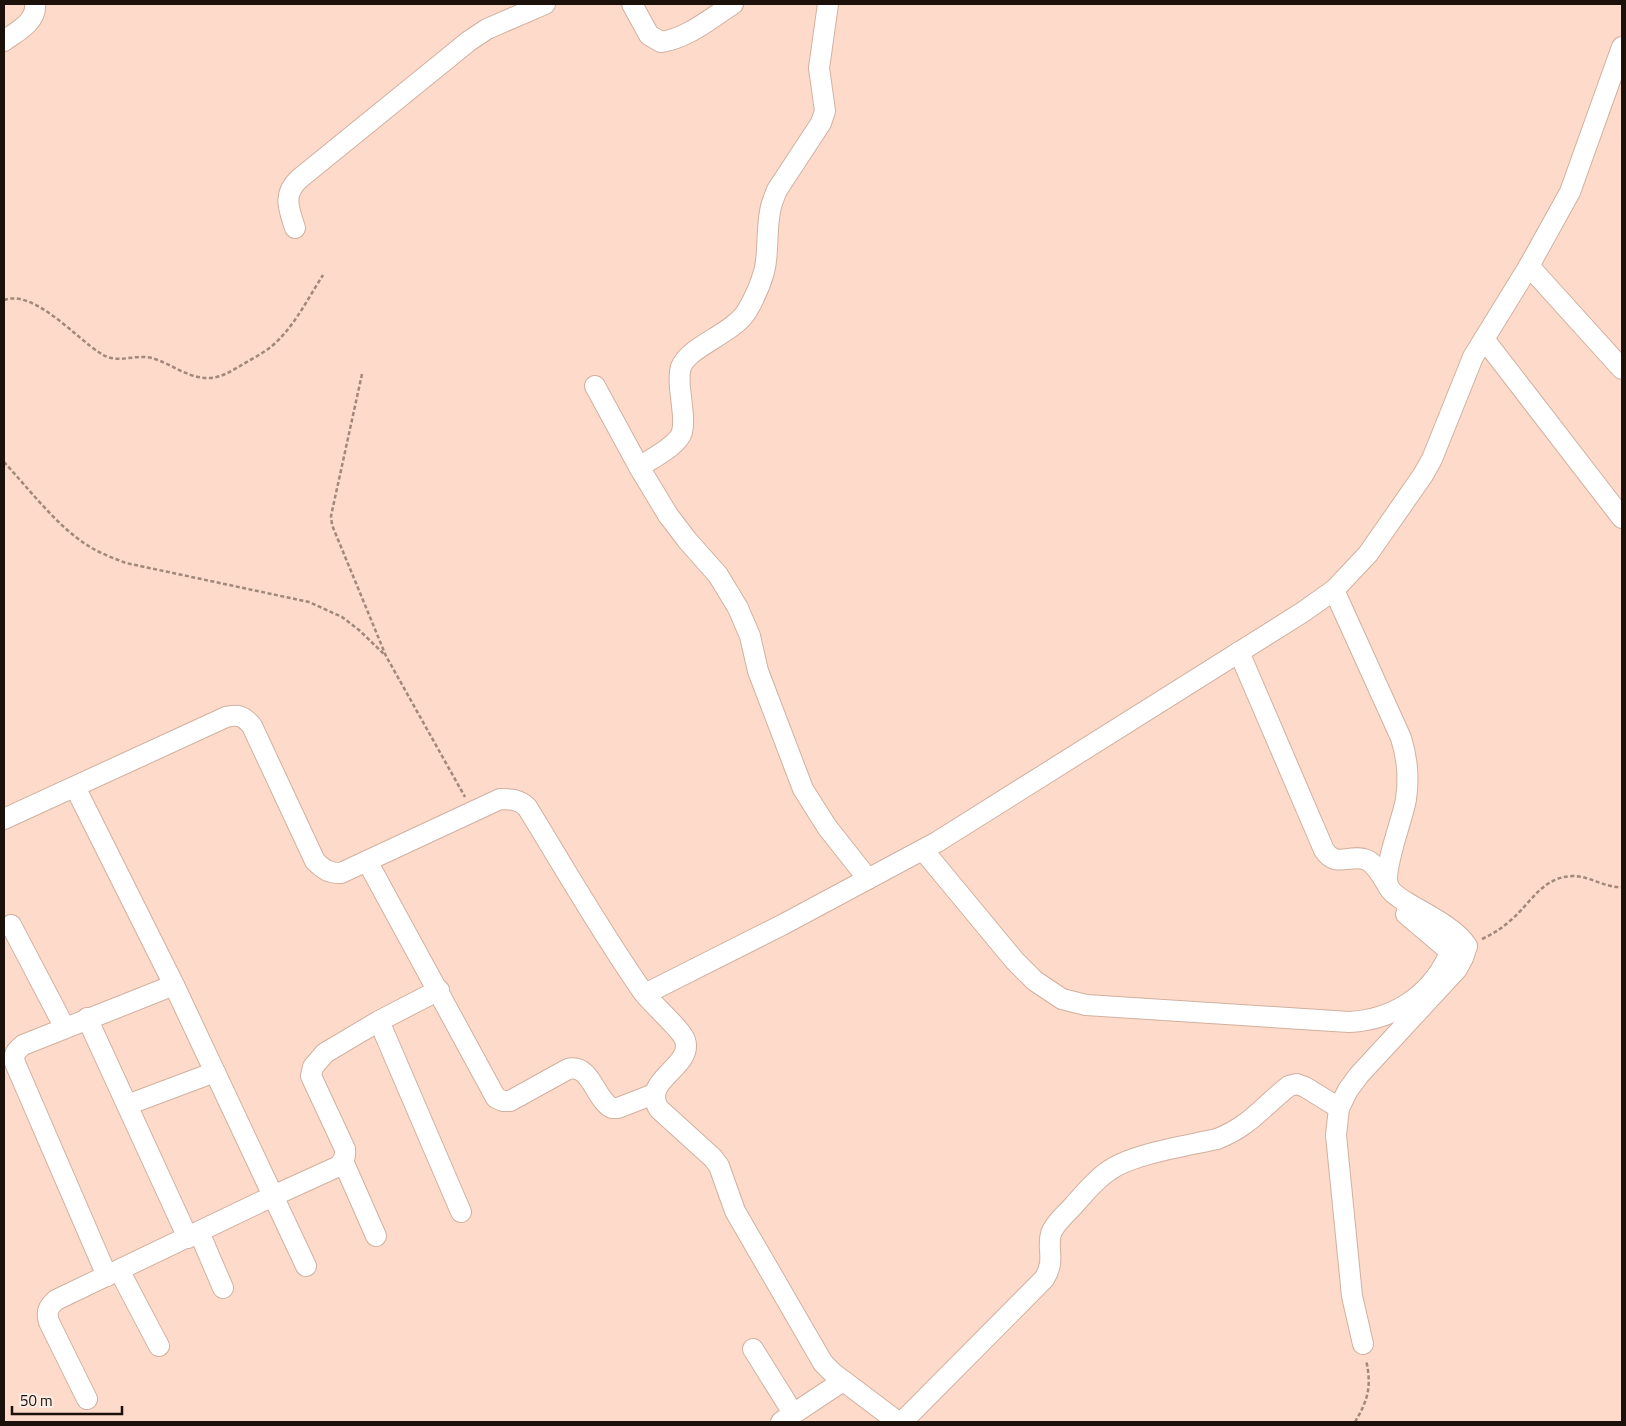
<svg xmlns="http://www.w3.org/2000/svg" width="1626" height="1426" font-family="'Titillium Web',sans-serif">
	<rect width="100%" height="100%" fill="#fddac9"/>
	<g fill="none" stroke-linecap="round" stroke-linejoin="round">
		<g stroke="#d1b0a0" stroke-width="22">
			<g id="minor">
				<path d="M632,4L649,35L661,42C688,38 711,18 733,4"/>
				<path d="M4,41C16,32 37,22 35,4"/>
				<path d="M295,228C289,209 282,195 299,179L469,41L487,29L545,4"/>
				<path d="M1529,266L1622,369"/>
				<path d="M1484,339L1622,518"/>
				<path d="M595,386L639,467L668,515L687,540L718,575L738,608L750,636L758,671L803,789L827,827L868,879"/>
				<path d="M639,467C651,459 678,446 682,432C685,421 682,408 681,397C680,388 678,377 681,367C689,346 733,334 747,311C754,299 760,286 764,272C769,253 766,232 770,212C771,204 774,197 777,190L821,123L825,111L819,68L828,4"/>
				<path d="M1334,590L1401,738C1407,757 1409,779 1406,799C1403,819 1381,872 1389,887C1392,894 1400,898 1406,902C1424,913 1456,928 1467,946L1463,958L1457,969L1359,1075L1348,1090L1339,1108L1336,1135L1352,1296L1363,1344"/>
				<path d="M1239,652L1324,850C1336,869 1351,853 1367,860C1377,865 1383,878 1389,888"/>
				<path d="M75,787L174,985L306,1266"/>
				<path d="M4,819L226,717C238,714 244,716 252,726L315,861C324,870 329,873 341,873L500,799C511,799 518,799 527,807C565,869 601,932 643,992C652,1004 682,1030 685,1040C694,1067 640,1080 659,1109L713,1158L719,1166L735,1211L823,1363L833,1373L898,1422"/>
				<path d="M923,850L1015,961L1035,981L1062,999L1086,1005L1349,1022C1392,1020 1429,997 1448,957V952L1445,947L1406,914"/>
				<path d="M367,861L496,1098L503,1101H510L568,1069C591,1063 595,1100 612,1108H618L654,1094"/>
				<path d="M11,925L65,1028"/>
				<path d="M645,994L782,925L937,842L1303,612L1334,590L1368,554L1423,475L1432,459L1473,357L1529,266L1570,192L1622,47"/>
				<path d="M87,1018L188,1238"/>
				<path d="M379,1021L461,1212"/>
				<path d="M127,1105L215,1072"/>
				<path d="M343,1161L376,1236"/>
				<path d="M199,1232L223,1288"/>
				<path d="M119,1270L159,1346"/>
				<path d="M107,1276L15,1063C13,1054 16,1051 23,1045L174,985"/>
				<path d="M753,1349L793,1413"/>
				<path d="M87,1399L49,1322C46,1312 48,1307 56,1300L273,1196L339,1166C344,1161 346,1156 345,1149L311,1076L313,1067L325,1053L379,1021L439,990"/>
				<path d="M781,1422L843,1381"/>
				<path d="M902,1422L1044,1279C1057,1259 1045,1247 1052,1231C1057,1221 1067,1213 1074,1205C1085,1193 1094,1181 1107,1172C1130,1154 1186,1146 1217,1139C1250,1126 1262,1107 1289,1086L1297,1084L1305,1087L1339,1108"/>
			</g>
		</g>
		<g stroke="#a1887b" stroke-width="2.5" stroke-dasharray="4 2.5" stroke-linecap="butt">
			<path d="M4,300C34,289 76,338 100,353C118,366 136,352 155,359C173,365 188,378 208,378C220,378 230,372 240,366C250,360 262,354 272,346C294,327 307,300 323,275"/>
			<path d="M362,374L331,516L332,525L386,656L465,797"/>
			<path d="M4,462C28,488 58,527 87,545C99,553 113,558 126,563L309,602L342,617L359,630L385,655"/>
			<path d="M1482,939C1493,934 1502,928 1511,920C1532,902 1542,877 1573,876C1590,876 1605,888 1622,887"/>
			<path d="M1355,1422C1368,1400 1372,1386 1366,1360"/>
		</g>
		<use href="#minor" stroke="#fff" stroke-width="20"/>
	</g>
	<rect width="1626" height="1426" fill="none" stroke="#1c100a" stroke-width="10"/>
	<path d="M12 1406v8h110v-8" fill="none" stroke="#1c100a" stroke-width="2.5"/>
	<text x="20" y="1406" font-size="15" fill="#1c100a" stroke="#fbece5" stroke-width="4" paint-order="stroke">50 m</text>
</svg>
